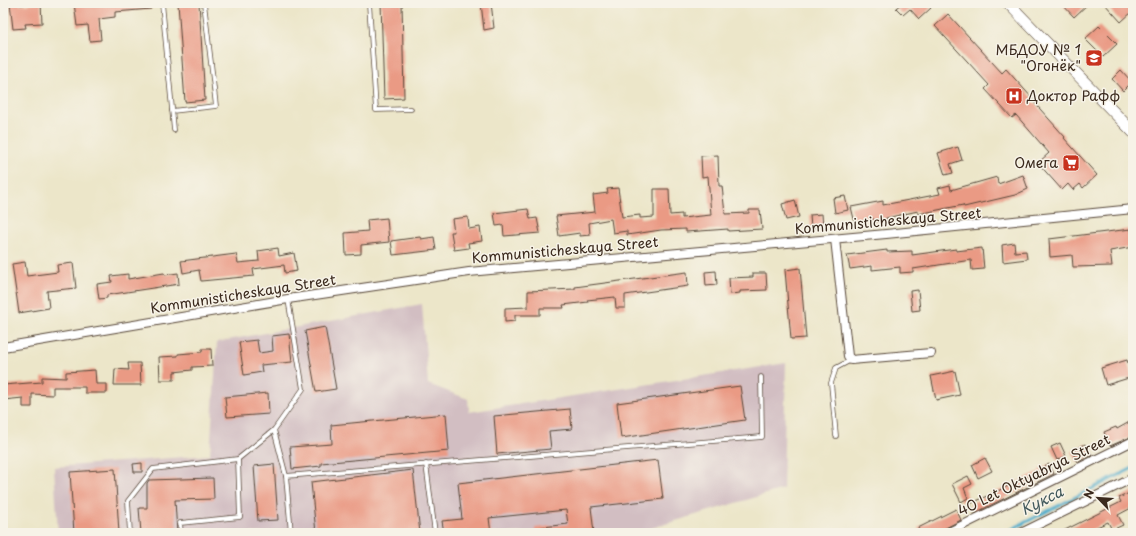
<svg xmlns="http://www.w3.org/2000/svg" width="1136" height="536" font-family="'Playpen Sans',sans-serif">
	<rect width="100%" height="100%" fill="#f7f3e8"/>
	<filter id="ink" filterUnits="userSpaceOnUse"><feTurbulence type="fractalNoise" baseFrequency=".025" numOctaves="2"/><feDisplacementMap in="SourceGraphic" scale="8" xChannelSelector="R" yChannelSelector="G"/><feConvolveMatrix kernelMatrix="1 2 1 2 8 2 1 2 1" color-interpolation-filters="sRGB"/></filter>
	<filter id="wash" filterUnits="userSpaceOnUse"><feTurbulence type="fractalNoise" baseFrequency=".012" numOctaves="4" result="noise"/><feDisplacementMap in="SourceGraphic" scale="16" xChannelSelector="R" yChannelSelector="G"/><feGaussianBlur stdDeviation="0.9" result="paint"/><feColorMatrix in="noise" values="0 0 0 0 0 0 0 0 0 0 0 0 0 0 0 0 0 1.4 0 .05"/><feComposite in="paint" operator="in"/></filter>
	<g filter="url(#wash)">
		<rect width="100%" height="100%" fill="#ece6c9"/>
		<path fill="#d2bec2" d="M422,304L428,384L468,399L469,412L786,363L783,489L635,533H58L54,467L210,455L217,342Z"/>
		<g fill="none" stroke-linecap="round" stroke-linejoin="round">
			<path stroke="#4caccb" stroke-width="3" d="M1004,533L1133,468"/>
		</g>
		<g id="blocks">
			<g fill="#ea9a84">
				<path d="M10,3H20V5L41,3L42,23L25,24L26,28L13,29Z"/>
				<path d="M74,3H150L151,9L115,12V17L99,19L101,40L90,41L88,25L77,26Z"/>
				<path d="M178,3H199L205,100L185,102Z"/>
				<path d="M381,3H402L404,98L384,99Z"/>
				<path d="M481,3H491L494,28L484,30Z"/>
				<path d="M902,3H927L931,8L919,19L910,9L903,15L896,8Z"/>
				<path d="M1061,3H1089L1074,17Z"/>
				<path d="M1104,3H1126L1133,11L1121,22Z"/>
				<path d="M948,14L1002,73L1006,69L1033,99L1032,100L1065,137L1064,138L1097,175L1083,188L1080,184L1073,190L1068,184L1062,190L1038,163L1049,153L1016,115L1012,118L985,89L989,85L935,26Z"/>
				<path d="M1099,26L1117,44L1103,57L1085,39Z"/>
				<path d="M1121,70L1132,82L1123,91L1112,79Z"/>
				<path d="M958,147L962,160L950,164L953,173L945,175L938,153Z"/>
				<path d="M718,155L719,186H722L725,214L749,213V210H760L762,229L728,231V229L686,232V229L661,230L627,235V231L613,233L611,219L589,223L590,235L580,236V233L559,236L556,216L595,212L593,195L608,193L607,189L618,188L622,217L640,215V218L654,217V189H669L670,215L682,214V218L711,215L708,176L702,177L701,156Z"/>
				<path d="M1023,175L1028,189L1015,195L964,207L963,205L918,214V211L886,218V220L875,222L874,219L855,223L851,207L883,201V205L940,194L938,188L950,185L951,190L997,177L998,184Z"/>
				<path d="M845,196L848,210L835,213L833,198Z"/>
				<path d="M795,200L799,217L786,220L782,204Z"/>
				<path d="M528,209L530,219L537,218L540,233L504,236L503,225L496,226L494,213Z"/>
				<path d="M822,214L823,227L811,228L810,215Z"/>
				<path d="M468,217L469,229L480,227L482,241L468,243L469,248L454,250L451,232H454L452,219Z"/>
				<path d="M387,218L389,242L361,245V254L346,255L345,233L368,231L367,220Z"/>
				<path d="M1131,229L1133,247L1110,251L1112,266L1073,267L1072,255L1050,257L1049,239Z"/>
				<path d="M420,237L421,239L434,237L436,250L393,255L391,241Z"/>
				<path d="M1014,243L1015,252L1026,251L1027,259L1003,262L1002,245Z"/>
				<path d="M278,248L279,256L294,253L297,271L285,273L284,265L253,269L254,276L201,281L199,270L183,273L181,261L236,254L238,263L259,261L258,251Z"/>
				<path d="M982,248L984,269L972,270L971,260L913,269V272L900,273V267L872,270V266L850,269L847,255L887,250V252L912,251V255L956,249V251Z"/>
				<path d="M25,262L27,276L58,272L57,265L73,263L76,288L47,291L49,308L19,313L12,264Z"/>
				<path d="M800,268L806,338L791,339L785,270Z"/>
				<path d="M716,271L717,285L706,286L705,272Z"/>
				<path d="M687,272L688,286L625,295V308H616L615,297L587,300L588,302L563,305L564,308H540V315H515V321L505,322V308L528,307V291L575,289V287Z"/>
				<path d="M164,273L165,275L178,273L179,284L107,295V298L99,299L97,284L112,282L111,276L128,274V279Z"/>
				<path d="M753,273H766L767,290L740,291V293L730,294L729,278L753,277Z"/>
				<path d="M918,290L920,310L912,311L910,291Z"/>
				<path d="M325,327L336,389L316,392L305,331Z"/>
				<path d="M289,334L292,362L261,365L262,372L244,375L239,342L257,340L259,353L273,351L272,336Z"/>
				<path d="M202,349H211L212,366L192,367V370L174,372V380H160L159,357L178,356V354L202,352Z"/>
				<path d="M1127,360L1132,377L1106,385L1101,368Z"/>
				<path d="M128,363H140L141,385H114L115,369L129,370Z"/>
				<path d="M95,370L96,384H107V393H85V387H53V395L32,394V407H23V398L3,400V385L42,382V377L66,378V372Z"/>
				<path d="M955,371L960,395L936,400L931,376Z"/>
				<path d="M740,386L745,420L621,438L617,403Z"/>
				<path d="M268,393L269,414L227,417L225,397Z"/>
				<path d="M570,409L572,429L549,431L551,449L497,454L494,416Z"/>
				<path d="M446,414L449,451L321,463V466L292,469L290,447L332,444L331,425Z"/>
				<path d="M1133,420V436L1110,446L1104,432L1116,427L1117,429Z"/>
				<path d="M1060,443L1066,456L1057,460L1051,447Z"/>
				<path d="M1085,444L1092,455L1078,462L1072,452Z"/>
				<path d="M985,458L992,471L978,478L972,465Z"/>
				<path d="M658,460L663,499L591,507L594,533H535V528L568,524L566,510L489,518L491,533H444L442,521L462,519L458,483Z"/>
				<path d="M142,463V472H134L133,464Z"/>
				<path d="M274,464L278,520L258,521L254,466Z"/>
				<path d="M1049,464L1054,474L975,513L970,504L1040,471L1039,470Z"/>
				<path d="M115,469L119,533H74L70,472Z"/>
				<path d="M413,470L420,533H316L311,482Z"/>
				<path d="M968,476L972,484L964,488L968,498L961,502L952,484Z"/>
				<path d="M213,478L214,499L175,500L177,533H141L139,508H147V483L149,480Z"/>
				<path d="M1133,491V507L1118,515L1123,525L1112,530L1108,522L1084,533H1059L1121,502L1119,498Z"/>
				<path d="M956,509L961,520L936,533H920L918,528Z"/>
			</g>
		</g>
	</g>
	<g filter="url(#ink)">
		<use href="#blocks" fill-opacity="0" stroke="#564638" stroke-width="1"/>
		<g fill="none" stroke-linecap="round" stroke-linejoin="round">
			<g stroke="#564638" stroke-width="5.5">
				<g id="lane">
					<path d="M162,3L174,130"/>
					<path d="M369,3L376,110L411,109"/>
					<path d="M172,111L216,106L204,3"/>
					<path d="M274,430L286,476L291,533"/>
					<path d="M836,436L831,383L836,368L851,360"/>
					<path d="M426,464L435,533"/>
					<path d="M286,476L762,437L761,377"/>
					<path d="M130,533L128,501L153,469L238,459L274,430L303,389L288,299"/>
					<path d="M181,533L180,523L240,517L238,459"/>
				</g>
			</g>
			<g stroke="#564638" stroke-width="10">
				<g id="street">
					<path d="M835,239L848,356L851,360L931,353"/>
					<path d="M3,347L288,299L469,272L886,234L1133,209"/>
					<path d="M947,533L1133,441"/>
					<path d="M1021,533L1133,478"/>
				</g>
			</g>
			<g stroke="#564638" stroke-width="12">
				<path id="secondary" d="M1008,3L1133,132"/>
			</g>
			<use href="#lane" stroke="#fff" stroke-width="4"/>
			<use href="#street" stroke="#fff" stroke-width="8"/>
			<use href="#secondary" stroke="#fff" stroke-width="11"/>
		</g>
	</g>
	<defs>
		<g id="school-square" transform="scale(0.9)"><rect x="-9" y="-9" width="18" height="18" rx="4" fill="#c8321e" stroke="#f7f3e8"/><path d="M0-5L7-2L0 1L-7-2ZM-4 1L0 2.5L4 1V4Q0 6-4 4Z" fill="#fff"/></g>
		<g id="hospital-square" transform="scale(0.9)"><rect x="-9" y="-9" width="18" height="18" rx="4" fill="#c8321e" stroke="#f7f3e8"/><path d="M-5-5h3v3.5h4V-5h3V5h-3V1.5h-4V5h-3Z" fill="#fff"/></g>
		<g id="supermarket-square" transform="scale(0.9)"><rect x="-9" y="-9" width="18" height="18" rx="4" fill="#c8321e" stroke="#f7f3e8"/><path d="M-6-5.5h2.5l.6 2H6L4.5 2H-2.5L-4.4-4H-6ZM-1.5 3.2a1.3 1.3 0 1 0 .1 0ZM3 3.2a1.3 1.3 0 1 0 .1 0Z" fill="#fff"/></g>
	</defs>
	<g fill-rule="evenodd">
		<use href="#school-square" x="1094" y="58"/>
		<use href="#hospital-square" x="1014" y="96"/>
		<use href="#supermarket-square" x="1071" y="163"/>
	</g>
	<g text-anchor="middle" stroke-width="3" stroke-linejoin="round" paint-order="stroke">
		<g font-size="14" fill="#3b2a1e" stroke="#f7f3e8" text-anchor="end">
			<text x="1081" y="55">МБДОУ № 1<tspan x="1081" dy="16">"Огонёк"</tspan></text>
			<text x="1027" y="101" text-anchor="start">Доктор Рафф</text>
			<text x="1058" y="168">Омега</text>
		</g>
		<g font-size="14" fill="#3b2a1e" stroke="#f7f3e8">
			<text transform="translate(888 221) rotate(-5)" y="5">Kommunisticheskaya Street</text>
			<text transform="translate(565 250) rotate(-5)" y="5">Kommunisticheskaya Street</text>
			<text transform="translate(243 294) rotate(-9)" y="5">Kommunisticheskaya Street</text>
			<text transform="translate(1034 475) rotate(-26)" y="5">40 Let Oktyabrya Street</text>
		</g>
		<g font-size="15" font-style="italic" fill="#41585b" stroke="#f7f3e8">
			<text transform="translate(1042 501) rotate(-27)" y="5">Кукса</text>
		</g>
	</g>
	<rect width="1136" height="536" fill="none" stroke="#f7f3e8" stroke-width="16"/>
	<g transform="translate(1098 498) rotate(295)" stroke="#f7f3e8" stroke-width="3" paint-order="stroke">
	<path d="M0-3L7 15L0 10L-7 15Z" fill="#3b2a1e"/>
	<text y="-6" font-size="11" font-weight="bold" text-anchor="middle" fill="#3b2a1e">N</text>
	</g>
</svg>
